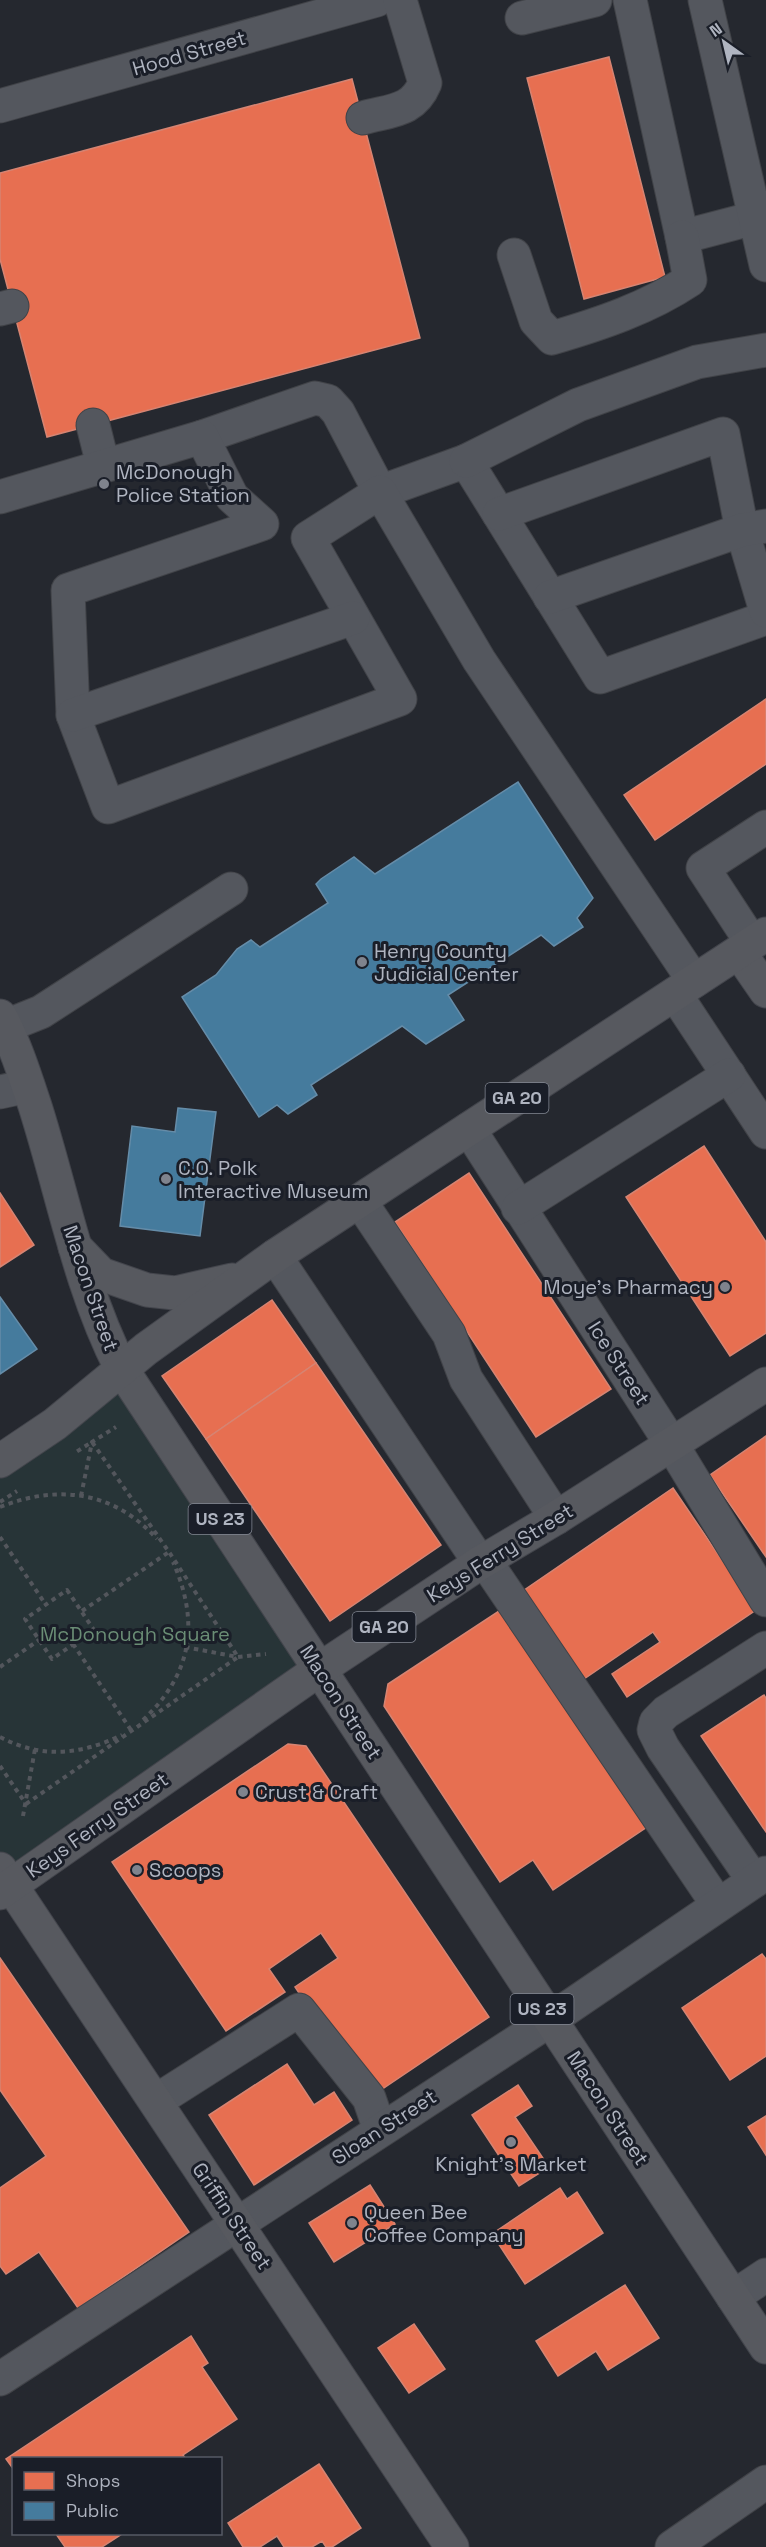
<svg xmlns="http://www.w3.org/2000/svg" width="766" height="2547" font-family="'Space Grotesk',sans-serif">
	<rect width="100%" height="100%" fill="#25282f"/>
	<path fill="#273437" d="M121,1368L320,1669L11,1885L0,1869V1443Z"/>
	<g fill="#e76f51" stroke="#d68472" stroke-width="1.5">
		<path d="M609,57L665,277L584,299L527,78Z"/>
		<path d="M352,79L420,338L47,437L0,259V173Z"/>
		<path d="M766,699V764L655,840L624,795Z"/>
		<path d="M704,1146L766,1242V1333L730,1356L626,1197Z"/>
		<path d="M469,1173L611,1389L536,1437L395,1222Z"/>
		<path d="M0,1193L34,1245L0,1267Z"/>
		<path d="M272,1300L316,1363L206,1439L162,1376Z"/>
		<path d="M316,1363L441,1545L330,1621L206,1439Z"/>
		<path d="M766,1436V1557L710,1475Z"/>
		<path d="M673,1488L756,1610L627,1697L612,1674L660,1642L653,1632L581,1681L520,1593Z"/>
		<path d="M502,1609L647,1827L553,1890L533,1860L500,1882L384,1706L388,1684Z"/>
		<path d="M764,1695L766,1698V1832L701,1736Z"/>
		<path d="M288,1744L306,1746L489,2017L369,2098L295,1987L338,1958L321,1933L269,1969L285,1992L226,2031L112,1862Z"/>
		<path d="M762,1954L766,1959V2056L730,2080L682,2008Z"/>
		<path d="M0,1958L189,2232L78,2308L39,2252L6,2274L0,2266V2188L46,2156L0,2090Z"/>
		<path d="M287,2064L314,2105L334,2092L352,2120L254,2185L209,2115Z"/>
		<path d="M518,2085L532,2106L515,2117L549,2167L519,2186L472,2115Z"/>
		<path d="M766,2116V2155L748,2127Z"/>
		<path d="M370,2185L395,2224L334,2262L309,2223Z"/>
		<path d="M560,2188L567,2199L577,2192L603,2233L525,2284L492,2234Z"/>
		<path d="M625,2285L659,2338L608,2370L596,2351L558,2376L536,2341Z"/>
		<path d="M414,2324L445,2369L409,2393L378,2348Z"/>
		<path d="M191,2336L208,2363L202,2367L237,2419L183,2455L185,2458H14V2470L6,2459Z"/>
		<path d="M319,2464L361,2528L332,2547H326L322,2541L312,2547H284L277,2536L260,2547H243L228,2523Z"/>
		<path d="M56,2534H122L102,2547H65Z"/>
	</g>
	<g fill="#457b9d" stroke="#658ca8" stroke-width="1.5">
		<path d="M518,782L593,898L577,918L583,927L554,946L541,935L448,995L464,1020L426,1044L402,1026L311,1085L317,1095L288,1114L277,1105L259,1117L182,997L216,975L237,949L251,940L260,947L328,903L316,884L321,879L354,857L375,874Z"/>
		<path d="M178,1108L216,1112L200,1236L120,1226L132,1126L175,1132Z"/>
		<path d="M0,1297L37,1349L0,1374Z"/>
	</g>
	<g fill="none" stroke-linecap="round" stroke-linejoin="round">
		<g stroke="#414348" stroke-width="35">
			<g id="minor">
				<path d="M630,0L682,237L766,215"/>
				<path d="M705,0L766,265"/>
				<path d="M522,18L595,0"/>
				<path d="M0,106L377,0"/>
				<path d="M363,118C391,110 413,112 425,83L400,0"/>
				<path d="M514,255L536,321L552,338C600,324 648,308 690,280L682,237"/>
				<path d="M0,309L12,306"/>
				<path d="M93,425L103,465"/>
				<path d="M202,437L315,398L328,401L338,412L380,492L466,461L600,677L766,618"/>
				<path d="M466,461L578,405L697,362L766,350"/>
				<path d="M0,497L202,437L232,497L262,524L68,590L73,715L108,807L400,699L308,538L380,492L479,660L694,981"/>
				<path d="M499,514L723,434L742,530L766,611"/>
				<path d="M550,597L742,530L766,526"/>
				<path d="M73,715L353,618"/>
				<path d="M752,943L703,868L766,827"/>
				<path d="M675,994L766,1132"/>
				<path d="M6,1026L41,1012L231,889"/>
				<path d="M0,1092L28,1086"/>
				<path d="M469,1129L672,1445L766,1600"/>
				<path d="M360,1201L449,1334L466,1379L556,1518"/>
				<path d="M518,1208L729,1075"/>
				<path d="M275,1256L480,1563"/>
				<path d="M485,1561L718,1905"/>
				<path d="M754,1881L663,1748L654,1730L656,1722L666,1712L766,1648"/>
				<path d="M156,2101L299,2010L369,2098L380,2130"/>
				<path d="M733,2297L766,2275"/>
				<path d="M0,2379L550,2020L766,1873"/>
				<path d="M672,2547L766,2482"/>
			</g>
		</g>
		<g stroke="#43454c" stroke-width="35">
			<g id="major">
				<path d="M739,952L766,991"/>
				<path d="M0,1016C15,1044 25,1076 35,1106C63,1194 79,1286 121,1368L766,2347"/>
				<path d="M75,1247L101,1274L147,1290L175,1293L232,1280"/>
				<path d="M0,1461L55,1424L146,1349L275,1256L766,934"/>
				<path d="M0,1869L452,2547"/>
				<path d="M0,1893L320,1669L480,1563L556,1518L766,1384"/>
			</g>
		</g>
		<g stroke="#53565c" stroke-width="4" stroke-dasharray="4.5 4.5" stroke-linecap="butt">
			<path d="M81,1496L92,1442L116,1427"/>
			<path d="M0,1502L17,1491"/>
			<path d="M0,1507C58,1484 114,1491 157,1539"/>
			<path d="M0,1537L46,1605"/>
			<path d="M67,1590L94,1630L52,1659L25,1619Z"/>
			<path d="M82,1611L169,1552"/>
			<path d="M73,1644L131,1730"/>
			<path d="M185,1647L238,1657L266,1654"/>
			<path d="M0,1667L39,1640"/>
			<path d="M143,1720C192,1674 200,1623 173,1562"/>
			<path d="M0,1737C42,1759 80,1755 122,1735"/>
			<path d="M0,1766L26,1804"/>
			<path d="M26,1804L238,1657L169,1552L92,1442L76,1452"/>
			<path d="M23,1816L35,1749"/>
		</g>
		<use href="#minor" stroke="#54575e" stroke-width="33"/>
		<use href="#major" stroke="#57595f" stroke-width="33"/>
	</g>
	<g fill="#7f838d" stroke="#1a1e28" stroke-width="2">
		<circle cx="104" cy="484" r="6"/>
		<circle cx="362" cy="962" r="6"/>
		<circle cx="166" cy="1179" r="6"/>
		<circle cx="725" cy="1287" r="6"/>
		<circle cx="243" cy="1792" r="6"/>
		<circle cx="137" cy="1870" r="6"/>
		<circle cx="511" cy="2142" r="6"/>
		<circle cx="352" cy="2223" r="6"/>
	</g>
	<g text-anchor="middle" stroke-width="6" stroke-linejoin="round" paint-order="stroke">
		<g fill="#1a1e28" stroke="#828792" stroke-width="1.5">
			<rect x="485.5" y="1083" width="63" height="30" rx="4.5"/>
			<rect x="188.5" y="1504" width="63" height="30" rx="4.5"/>
			<rect x="352.5" y="1612" width="63" height="30" rx="4.5"/>
			<rect x="510.5" y="1994" width="63" height="30" rx="4.5"/>
		</g>
		<g font-size="18" font-weight="bold" fill="#afb4c0">
			<text x="517" y="1104">GA 20</text>
			<text x="220" y="1525">US 23</text>
			<text x="384" y="1633">GA 20</text>
			<text x="542" y="2015">US 23</text>
		</g>
		<g font-size="20" fill="#afb4c0" stroke="#1a1e28">
			<text transform="translate(189 53) rotate(-16)" y="7">Hood Street</text>
			<text transform="translate(91 1288) rotate(71)" y="7">Macon Street</text>
			<text transform="translate(619 1363) rotate(57)" y="7">Ice Street</text>
			<text transform="translate(500 1553) rotate(-32)" y="7">Keys Ferry Street</text>
			<text transform="translate(341 1702) rotate(57)" y="7">Macon Street</text>
			<text transform="translate(97 1825) rotate(-35)" y="7">Keys Ferry Street</text>
			<text transform="translate(608 2108) rotate(57)" y="7">Macon Street</text>
			<text transform="translate(384 2127) rotate(-33)" y="7">Sloan Street</text>
			<text transform="translate(232 2216) rotate(56)" y="7">Griffin Street</text>
		</g>
		<g font-size="20" fill="#afb4c0" stroke="#1a1e28" text-anchor="start">
			<text x="116" y="479">McDonough<tspan x="116" dy="23">Police Station</tspan></text>
			<text x="374" y="958">Henry County<tspan x="374" dy="23">Judicial Center</tspan></text>
			<text x="178" y="1175">C.O. Polk<tspan x="178" dy="23">Interactive Museum</tspan></text>
			<text x="713" y="1294" text-anchor="end">Moye's Pharmacy</text>
			<text x="255" y="1799">Crust &amp; Craft</text>
			<text x="149" y="1877">Scoops</text>
			<text x="511" y="2171" text-anchor="middle">Knight's Market</text>
			<text x="364" y="2219">Queen Bee<tspan x="364" dy="23">Coffee Company</tspan></text>
		</g>
		<g font-size="20" fill="#6a8d75" stroke="#1a1e28">
			<text x="135" y="1641">McDonough Square</text>
		</g>
	</g>
	<rect x="12" y="2457" width="210" height="78" fill="#1a1e28" stroke="#565a65" stroke-width="1.5"/>
	<rect x="24" y="2472" width="30" height="18" fill="#e76f51" stroke="#565a65" stroke-width="1.5"/>
	<text x="66" y="2487" font-size="18" fill="#afb4c0">Shops</text>
	<rect x="24" y="2502" width="30" height="18" fill="#457b9d" stroke="#565a65" stroke-width="1.5"/>
	<text x="66" y="2517" font-size="18" fill="#afb4c0">Public</text>
	<g transform="translate(724 42) rotate(326)" stroke="#1a1e28" stroke-width="4.5" paint-order="stroke">
	<path d="M0-4.5L10 22L0 15L-10 22Z" fill="#afb4c0"/>
	<text y="-9" font-size="16" font-weight="bold" text-anchor="middle" fill="#afb4c0">N</text>
	</g>
</svg>
